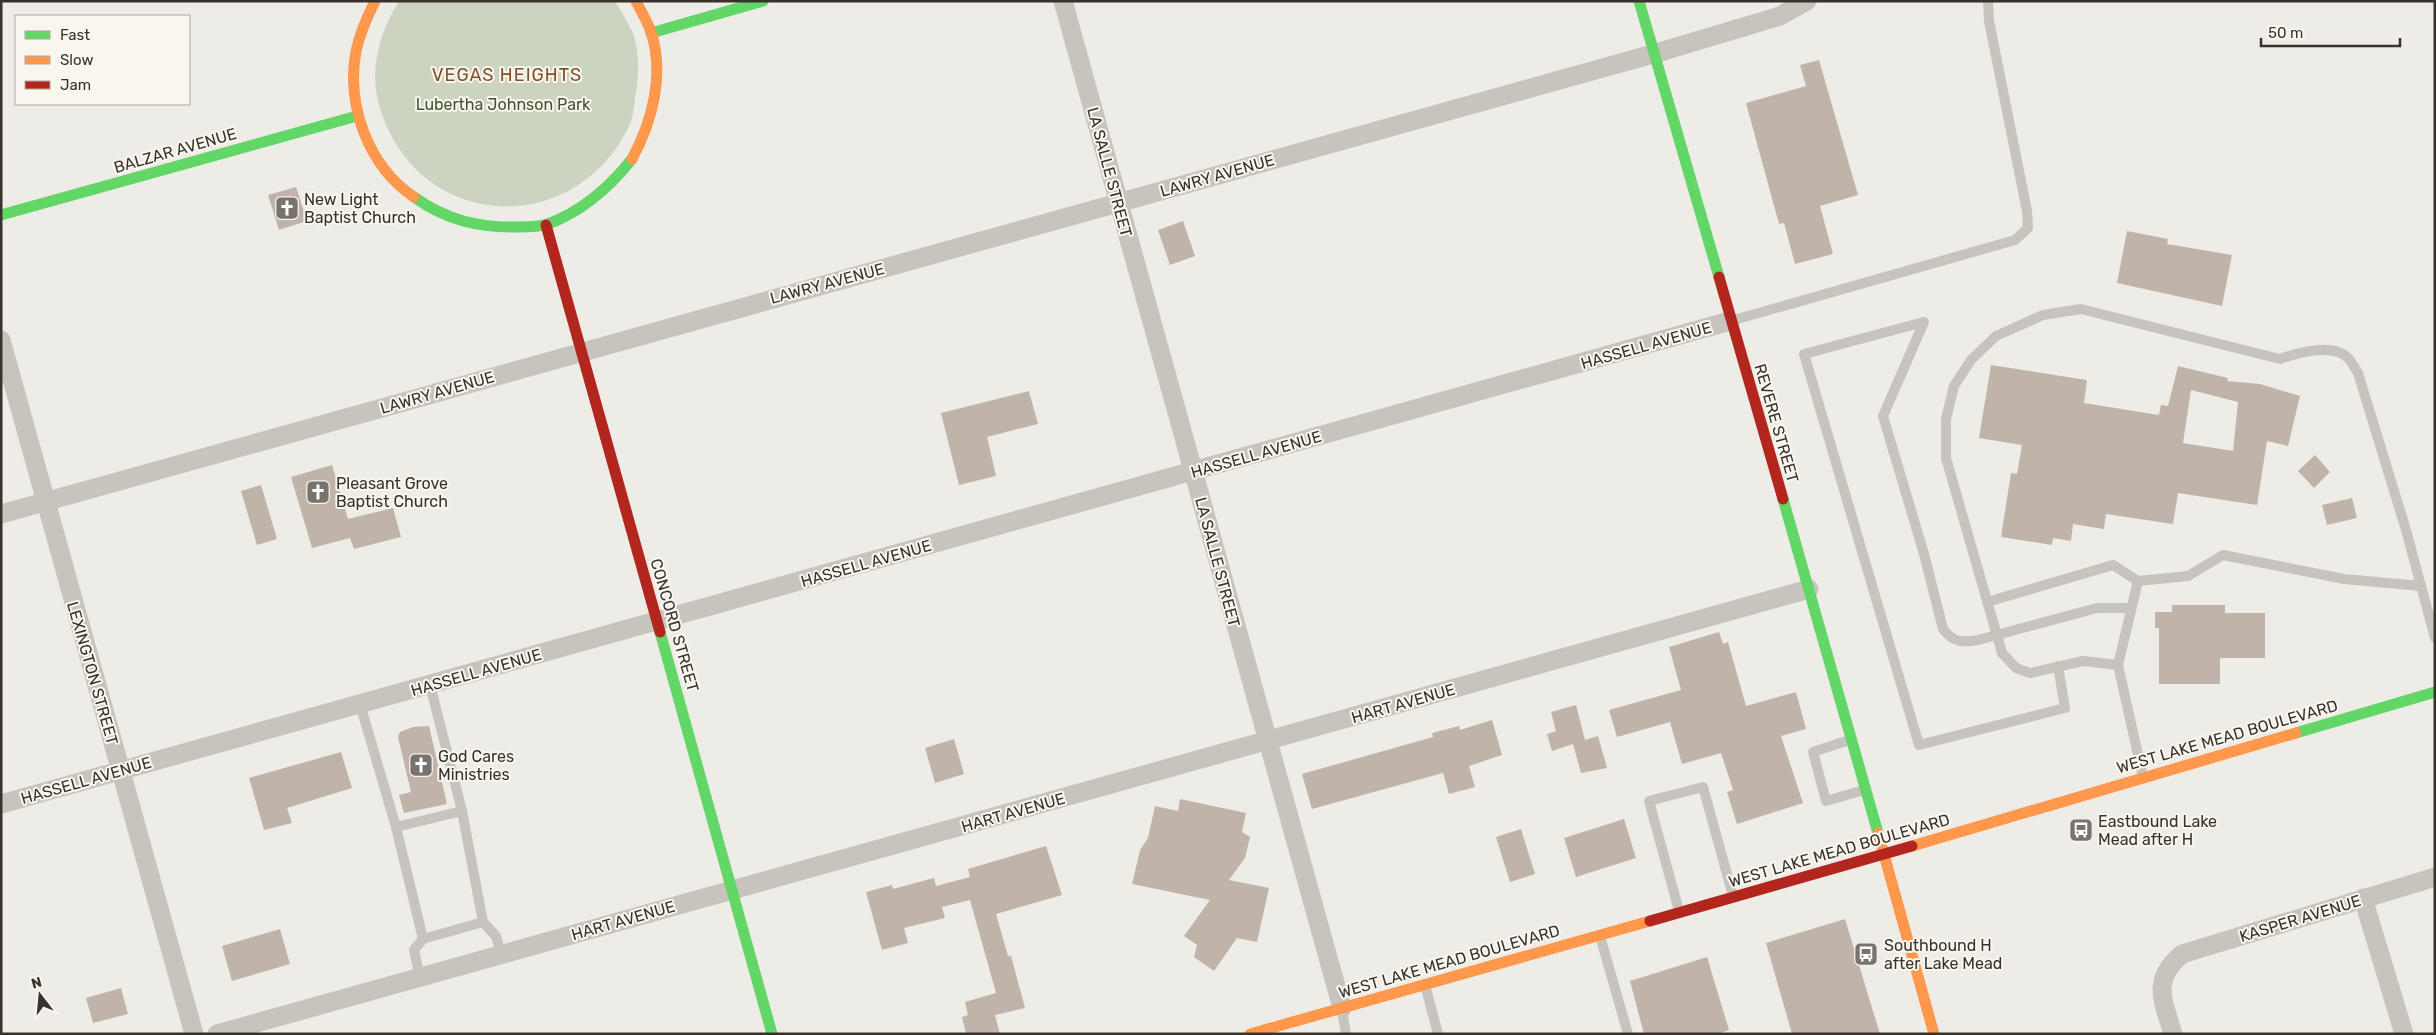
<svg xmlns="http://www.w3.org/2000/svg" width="2436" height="1035" font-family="Rubik,sans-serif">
	<rect width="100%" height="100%" fill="#eeece6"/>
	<path fill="#ccd4c1" d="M399,1H615C621,11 627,21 632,31C640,50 639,79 635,98C634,106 633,117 630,124C579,235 429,234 384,120C367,79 376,38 399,1Z"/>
	<g fill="#c0b4aa" fill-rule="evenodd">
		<path d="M1819,60L1858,195L1820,206L1833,254L1795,264L1784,223L1779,224L1746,103L1806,86L1800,65Z"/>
		<path d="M296,187L307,221L279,230L268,195Z"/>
		<path d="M1183,221L1195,256L1170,265L1158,230Z"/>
		<path d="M2127,231L2168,239L2167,244L2232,255L2222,306L2117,283Z"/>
		<path d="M1991,365L2087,380L2084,403L2159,415L2161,405L2168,406L2178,366L2228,378L2227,381L2260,384L2300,396L2288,446L2267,441L2257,505L2178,493L2173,524L2106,514L2104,529L2073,524L2071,541L2053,538L2052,545L2001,537L2011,473L2017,474L2022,445L1979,438ZM2191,390L2238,402L2233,451L2183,443Z"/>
		<path d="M1029,391L1038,424L987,437L996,476L959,485L941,413Z"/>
		<path d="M2315,455L2330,472L2314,488L2298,471Z"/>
		<path d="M332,465L348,519L393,508L401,537L354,549L350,538L312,548L291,477Z"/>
		<path d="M261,485L277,539L257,545L241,491Z"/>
		<path d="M2352,498L2357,518L2327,525L2322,505Z"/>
		<path d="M2172,605H2225V613H2265V658H2220V684H2159V628H2155V612H2172Z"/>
		<path d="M1719,632L1723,644L1728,642L1746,706L1796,692L1806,729L1781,736L1803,803L1737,824L1727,792L1733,790L1721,753L1682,764L1670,722L1617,737L1609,710L1681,690L1669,647Z"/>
		<path d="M1576,705L1585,740L1598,736L1607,768L1581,773L1573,744L1552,751L1547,734L1556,731L1551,712Z"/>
		<path d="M1492,720L1502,755L1469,766L1475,787L1449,794L1443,773L1312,809L1302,774L1433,737L1432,733L1459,726L1460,730Z"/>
		<path d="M429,726L447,804L404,813L399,795L411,792L398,737L400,732L413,727Z"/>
		<path d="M954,739L964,774L935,783L925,748Z"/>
		<path d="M341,752L352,788L287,808L292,823L264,830L249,778Z"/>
		<path d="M1180,799L1246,813L1242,832L1250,837L1245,858L1229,880L1269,888L1257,942L1237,938L1214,971L1194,957L1197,945L1184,936L1210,900L1132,884L1140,850L1148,838L1155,806L1178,811Z"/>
		<path d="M1624,819L1636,858L1576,877L1564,838Z"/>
		<path d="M1521,829L1535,874L1510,882L1496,837Z"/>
		<path d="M1046,846L1062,895L996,914L1008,956H1011L1025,1008L995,1015L1000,1034H966L962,1017L968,1015L965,1002L996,993L970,900L942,907L945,918L904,928L908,943L882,950L866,892L892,885L893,889L934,878L936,886L970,877L968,869Z"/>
		<path d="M1845,919L1880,1034H1792L1766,943Z"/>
		<path d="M280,929L290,964L232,981L222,946Z"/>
		<path d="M1707,957L1729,1030L1718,1034H1644L1630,981Z"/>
		<path d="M121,988L128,1014L93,1023L86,998Z"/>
	</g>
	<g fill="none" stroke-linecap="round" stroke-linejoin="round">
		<g stroke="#c7c4be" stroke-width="10">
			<path d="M1734,320L2015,240L2028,228L2027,211L1989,21L1988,1"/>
			<path d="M1987,602L2113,565L2138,581"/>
			<path d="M2118,665L2138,581L2188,576L2223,555L2344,579L2421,586"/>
			<path d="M2058,666L2065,708L1919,745L1804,354L1924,322L1883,416L1924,554L1943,629C1953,642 1961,643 1978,640L2097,608H2131"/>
			<path d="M360,704L396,827L462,811L430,685"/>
			<path d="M1849,740L1813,752L1826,801L1864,790"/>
			<path d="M2143,777L2118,665L2083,661L2030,673L2016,668L2002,653L1946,458V419L1954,386L1971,360L1996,336L2043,315L2081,309L2280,359C2297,353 2334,342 2349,359C2352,363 2355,368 2358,373L2406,530L2435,638"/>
			<path d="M396,827L423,939L483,922L462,811"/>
			<path d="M1679,911L1649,801L1703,787L1733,896"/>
			<path d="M483,922L496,936L501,954"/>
			<path d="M1600,936L1628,1034"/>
			<path d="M420,977L414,950L423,939"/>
			<path d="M1425,985L1438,1034"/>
			<path d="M1342,1010L1346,1034"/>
		</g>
		<g stroke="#c7c4be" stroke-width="19">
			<path d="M1063,1L1342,1008"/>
			<path d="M1,340L194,1034"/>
			<path d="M1,514L1653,54L1780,16L1807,1"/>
			<path d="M1,804L1730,321"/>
			<path d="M2363,898L2404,1034"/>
			<path d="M217,1034L1809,589"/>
			<path d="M2173,1034C2163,1000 2151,980 2182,954L2435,877"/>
		</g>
		<g stroke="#63d668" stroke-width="11">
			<path d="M1639,1L1719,277"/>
			<path d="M651,33L763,1"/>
			<path d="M414,197C446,220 479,228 518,227C528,227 539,227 548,224C583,211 609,188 632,159"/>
			<path d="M1,215L357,116"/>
			<path d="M1783,499L1878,833"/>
			<path d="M660,632L772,1034"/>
			<path d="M2296,733L2435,692"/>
		</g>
		<g stroke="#ff974d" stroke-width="11">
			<path d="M375,1C367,17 360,33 356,51C346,105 368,166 414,197"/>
			<path d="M632,159C652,122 665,75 651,32C647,21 641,11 636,1"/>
			<path d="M1878,833L1934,1034"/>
			<path d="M1912,846L2296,733"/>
			<path d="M1250,1034L1650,921"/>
		</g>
		<g stroke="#b3261e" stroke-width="11">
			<path d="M546,225L660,632"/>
			<path d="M1719,277L1783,499"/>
			<path d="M1650,921L1912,846"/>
		</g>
	</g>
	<defs>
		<g id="church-square" transform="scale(1.25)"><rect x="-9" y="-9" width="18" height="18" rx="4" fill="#78736d" stroke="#f9f6ee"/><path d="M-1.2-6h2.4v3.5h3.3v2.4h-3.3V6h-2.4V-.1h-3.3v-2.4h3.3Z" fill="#fff"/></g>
		<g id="bus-square" transform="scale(1.25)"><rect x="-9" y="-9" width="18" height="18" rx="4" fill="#78736d" stroke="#f9f6ee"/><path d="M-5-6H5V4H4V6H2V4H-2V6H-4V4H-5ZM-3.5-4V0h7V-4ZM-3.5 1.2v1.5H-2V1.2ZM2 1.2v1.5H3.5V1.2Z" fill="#fff"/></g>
	</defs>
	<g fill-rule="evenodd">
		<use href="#church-square" x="287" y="208"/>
		<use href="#church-square" x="318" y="492"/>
		<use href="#church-square" x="421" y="765"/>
		<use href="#bus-square" x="2081" y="830"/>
		<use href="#bus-square" x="1866" y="954"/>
	</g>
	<g text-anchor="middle" stroke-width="4" stroke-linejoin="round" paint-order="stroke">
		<g font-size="16" fill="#415532" stroke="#f9f6ee">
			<text x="503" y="110">Lubertha Johnson Park</text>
		</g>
		<g font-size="16" fill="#39322c" stroke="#f9f6ee">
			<text transform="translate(175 150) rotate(-16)" y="6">BALZAR AVENUE</text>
			<text transform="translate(1110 172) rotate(75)" y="6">LA SALLE STREET</text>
			<text transform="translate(1217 175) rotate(-16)" y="6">LAWRY AVENUE</text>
			<text transform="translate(827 283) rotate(-15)" y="6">LAWRY AVENUE</text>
			<text transform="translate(1646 345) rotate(-16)" y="6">HASSELL AVENUE</text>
			<text transform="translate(437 392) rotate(-16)" y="6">LAWRY AVENUE</text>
			<text transform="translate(1777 423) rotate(74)" y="6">REVERE STREET</text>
			<text transform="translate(1256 454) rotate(-16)" y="6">HASSELL AVENUE</text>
			<text transform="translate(1218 562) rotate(75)" y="6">LA SALLE STREET</text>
			<text transform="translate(866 563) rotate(-16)" y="6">HASSELL AVENUE</text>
			<text transform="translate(675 625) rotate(74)" y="6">CONCORD STREET</text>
			<text transform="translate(476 672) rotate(-16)" y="6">HASSELL AVENUE</text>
			<text transform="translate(93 673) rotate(74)" y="6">LEXINGTON STREET</text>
			<text transform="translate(1403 703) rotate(-16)" y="6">HART AVENUE</text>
			<text transform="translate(2227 736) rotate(-16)" y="6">WEST LAKE MEAD BOULEVARD</text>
			<text transform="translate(86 780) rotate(-16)" y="6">HASSELL AVENUE</text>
			<text transform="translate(1013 812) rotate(-16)" y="6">HART AVENUE</text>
			<text transform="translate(1839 850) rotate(-16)" y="6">WEST LAKE MEAD BOULEVARD</text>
			<text transform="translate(2300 918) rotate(-17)" y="6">KASPER AVENUE</text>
			<text transform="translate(623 920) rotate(-16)" y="6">HART AVENUE</text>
			<text transform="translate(1449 961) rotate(-16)" y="6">WEST LAKE MEAD BOULEVARD</text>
		</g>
		<g font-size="16" fill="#39322c" stroke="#f9f6ee" text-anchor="start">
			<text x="304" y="205">New Light<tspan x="304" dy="18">Baptist Church</tspan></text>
			<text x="336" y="489">Pleasant Grove<tspan x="336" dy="18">Baptist Church</tspan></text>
			<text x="438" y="762">God Cares<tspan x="438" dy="18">Ministries</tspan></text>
			<text x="2098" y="827">Eastbound Lake<tspan x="2098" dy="18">Mead after H</tspan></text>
			<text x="1884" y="951">Southbound H<tspan x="1884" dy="18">after Lake Mead</tspan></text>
		</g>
		<g font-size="18" letter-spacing="1" fill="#80512c" stroke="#f9f6ee">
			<text x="507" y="81">VEGAS HEIGHTS</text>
		</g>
	</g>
	<rect width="2436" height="1035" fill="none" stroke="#39322c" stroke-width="5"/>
	<rect x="15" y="15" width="175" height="90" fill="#f9f6ee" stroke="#aca8a0"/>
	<rect x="25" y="31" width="25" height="8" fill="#63d668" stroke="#aca8a0"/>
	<text x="60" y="40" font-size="15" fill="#39322c">Fast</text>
	<rect x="25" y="56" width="25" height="8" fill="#ff974d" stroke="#aca8a0"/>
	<text x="60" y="65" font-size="15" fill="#39322c">Slow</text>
	<rect x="25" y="81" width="25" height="8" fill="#b3261e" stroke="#aca8a0"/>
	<text x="60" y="90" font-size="15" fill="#39322c">Jam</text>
	<g transform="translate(40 995) rotate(344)" stroke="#f9f6ee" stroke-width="4" paint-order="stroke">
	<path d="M0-4L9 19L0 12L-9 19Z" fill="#39322c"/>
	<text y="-8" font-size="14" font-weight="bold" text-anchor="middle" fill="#39322c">N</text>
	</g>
	<path d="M2261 38v8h139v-8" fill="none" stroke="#39322c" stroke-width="2.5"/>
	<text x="2268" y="38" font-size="15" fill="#39322c" stroke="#f9f6ee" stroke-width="4" paint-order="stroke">50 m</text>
</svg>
